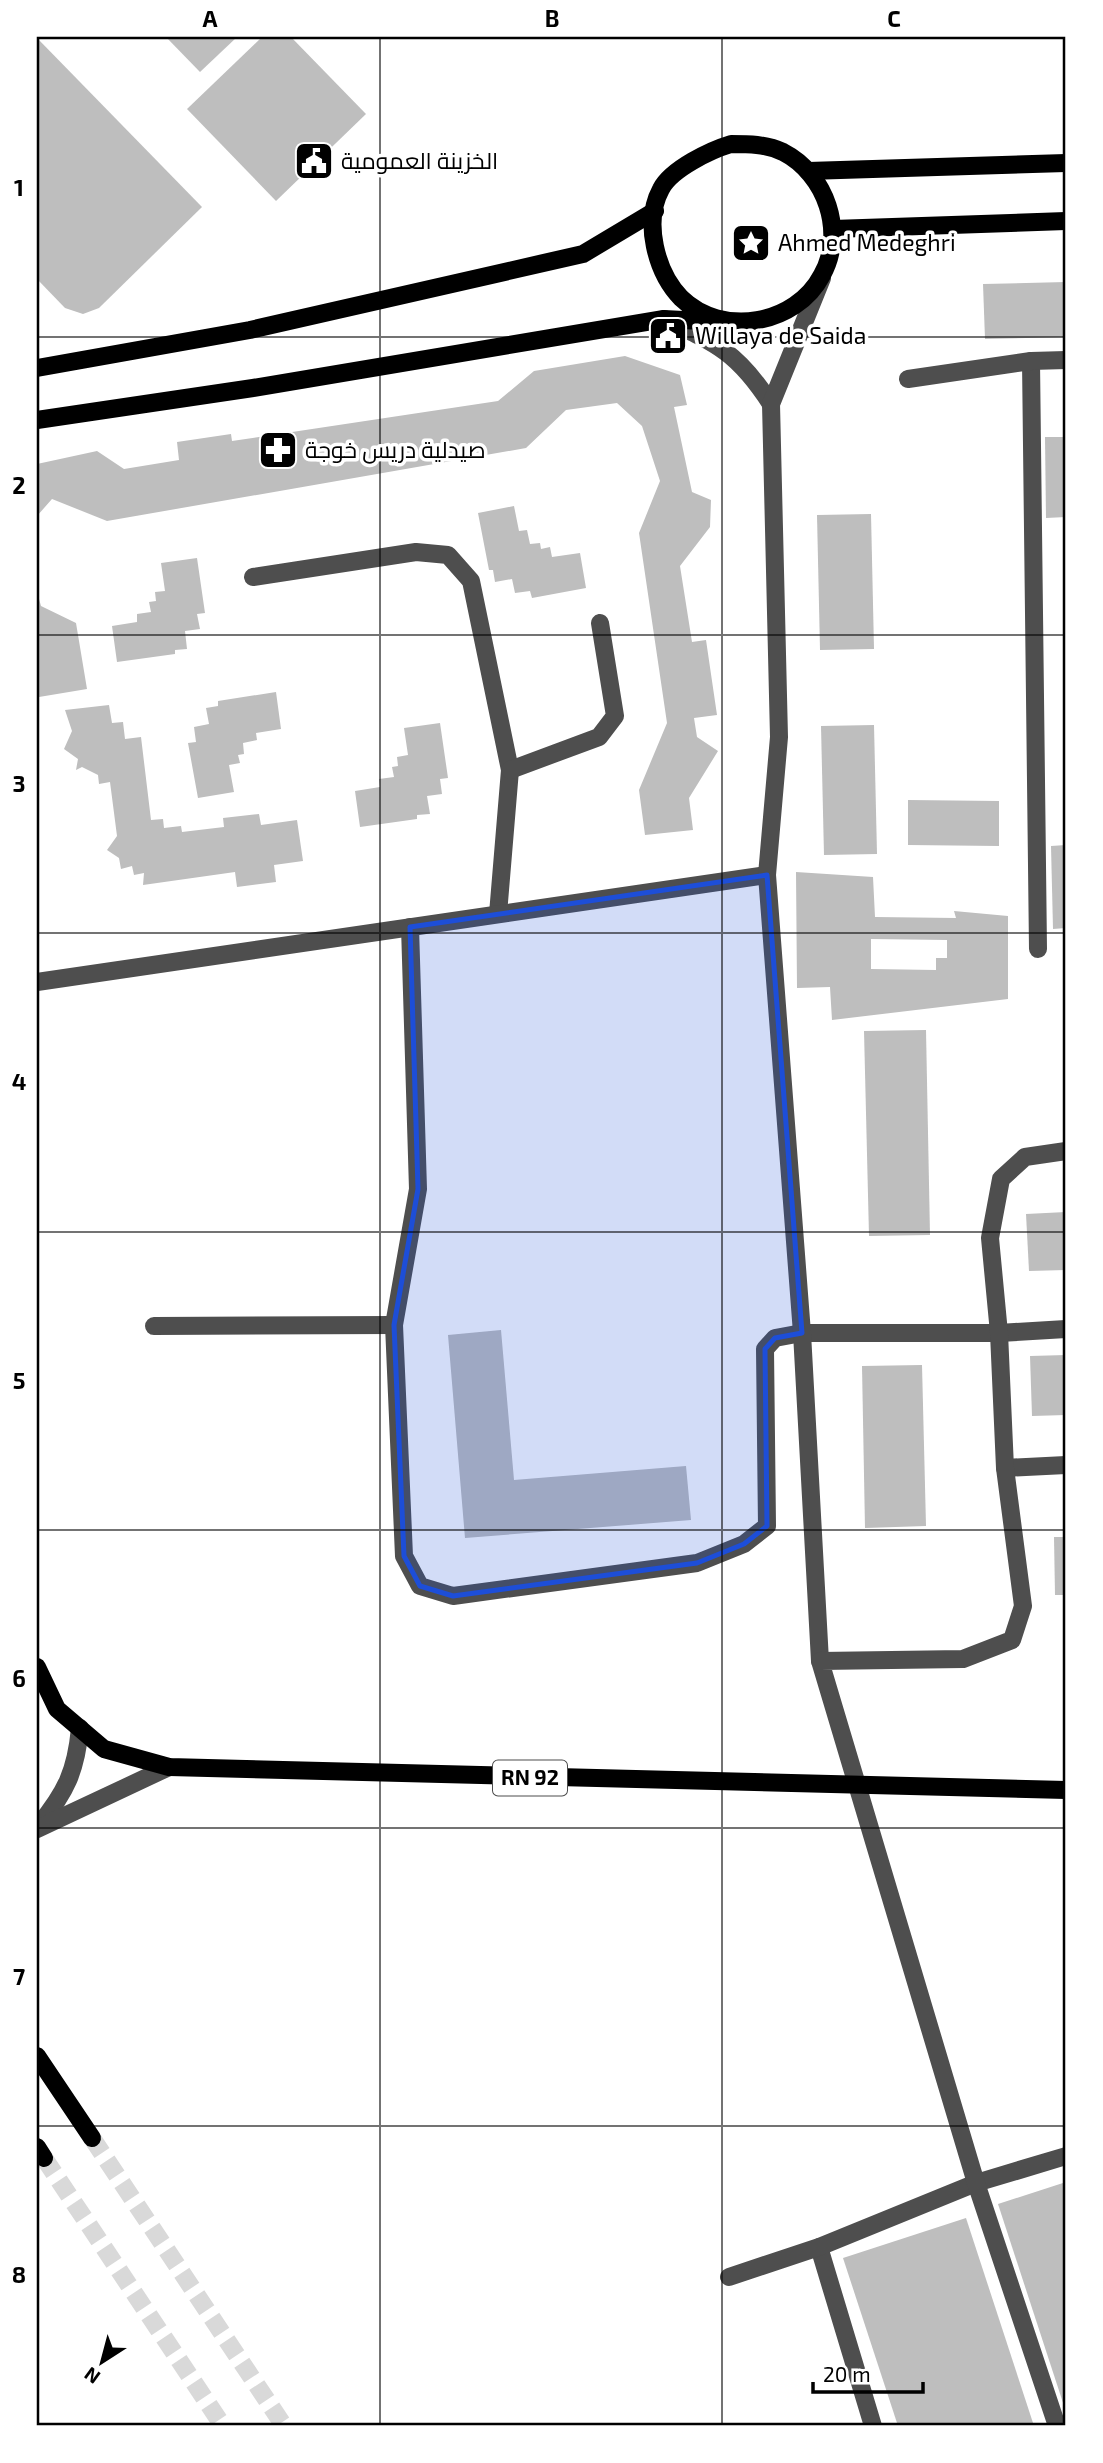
<svg xmlns="http://www.w3.org/2000/svg" width="1103" height="2463" font-family="'Exo 2',Cairo,sans-serif">
	<rect width="100%" height="100%" fill="#fff"/>
	<g fill="#bebebe" fill-rule="evenodd">
		<path d="M166,37H237L200,72Z"/>
		<path d="M262,37H291L366,114L276,201L187,109Z"/>
		<path d="M38,39L202,207L99,308L83,314L65,308L37,279Z"/>
		<path d="M1066,282V337L985,339L983,284Z"/>
		<path d="M625,356L680,375L687,405L674,407L692,492L711,500L710,527L680,566L692,642L706,640L717,715L694,718L697,737L718,751L689,798L693,830L645,835L639,790L667,723L639,533L660,481L642,426L617,403L566,410L526,448L107,521L52,499L37,516V464L97,451L124,469L179,460L177,442L231,434L232,441L498,401L534,371Z"/>
		<path d="M1045,437H1066V517L1046,518Z"/>
		<path d="M514,506L519,531L527,530L530,544L540,543L541,549L550,547L552,557L580,553L586,588L532,598L530,591L515,593L512,579L495,582L493,570H489L478,513Z"/>
		<path d="M871,514L874,649L820,650L817,515Z"/>
		<path d="M197,558L205,613L197,614L200,629L185,631L187,649L175,650V654L117,662L112,626L137,622V614L151,612L149,602L156,601L155,592L165,591L161,563Z"/>
		<path d="M37,592L41,606L76,623L87,689L39,697Z"/>
		<path d="M276,692L281,729L256,733L257,740L243,743L244,754L238,755L240,763L229,765L234,792L198,798L188,743L196,742L194,727L209,724L206,708L218,706V701Z"/>
		<path d="M109,705L112,723L123,722L125,739L141,737L151,820L163,819L164,828L181,826L182,832L224,827L223,818L259,814L261,825L297,820L303,861L274,865L276,882L237,887L235,872L143,885L144,873L134,875L132,866L121,869L119,858L107,850L117,836L110,782L99,784L98,775L82,767L76,770L78,759L64,749L72,731L65,710Z"/>
		<path d="M440,723L448,778L440,779L442,794L427,796L430,814L417,815V819L360,827L355,791L380,787L379,779L394,777L392,767L398,766L397,757L408,755L404,728Z"/>
		<path d="M874,725L877,854L824,855L821,726Z"/>
		<path d="M908,800L999,801V846L908,845Z"/>
		<path d="M1066,845V928L1053,929L1051,846Z"/>
		<path d="M796,872L873,877L875,917L956,918L954,911L1008,916V999L832,1020L830,987L797,988ZM871,939L947,940V958H936V970L871,969Z"/>
		<path d="M926,1030L930,1235L869,1236L864,1031Z"/>
		<path d="M1066,1212V1270L1029,1271L1026,1214Z"/>
		<path d="M501,1330L514,1480L686,1466L691,1520L465,1538L448,1335Z"/>
		<path d="M1066,1355V1415L1032,1416L1030,1356Z"/>
		<path d="M922,1365L926,1526L865,1528L862,1366Z"/>
		<path d="M1054,1537H1066V1595H1055Z"/>
		<path d="M1066,2182V2412L998,2204Z"/>
		<path d="M966,2218L1034,2426H898L843,2258Z"/>
	</g>
	<g fill="none" stroke-linecap="round" stroke-linejoin="round">
		<g stroke="#d9d9d9" stroke-width="18" stroke-dasharray="18 9" stroke-linecap="butt">
			<path d="M92,2138L284,2426"/>
			<path d="M44,2158L223,2426"/>
		</g>
		<g stroke="#4e4e4e" stroke-width="18">
			<path d="M664,319C718,344 738,353 771,404"/>
			<path d="M1031,361L1038,949"/>
			<path d="M908,379L1031,361L1066,360"/>
			<path d="M253,577L416,552L448,555L471,581L510,770L498,914"/>
			<path d="M510,770L599,737L615,716L600,623"/>
			<path d="M410,927L418,1189L394,1325L404,1556L420,1586L453,1596L697,1563L744,1544L767,1526L765,1349L775,1338L802,1333H999L1066,1329"/>
			<path d="M37,982L767,875"/>
			<path d="M154,1326L394,1325"/>
			<path d="M1005,1468L1066,1465"/>
			<path d="M820,1661L802,1333L767,875L779,737L771,404L822,278"/>
			<path d="M39,1825C66,1792 76,1771 80,1728"/>
			<path d="M37,1829L169,1767"/>
			<path d="M819,2247L873,2426"/>
			<path d="M729,2277L819,2247L976,2183L1066,2156"/>
			<path d="M1057,2426L976,2183L820,1661L963,1659L1012,1640L1023,1606L1005,1468L999,1333L990,1238L1001,1179L1025,1157L1066,1151"/>
		</g>
		<g stroke="#000" stroke-width="18">
			<path d="M731,144C748,144 766,144 783,152C826,174 846,232 822,275C796,325 722,338 681,298C656,272 643,222 661,189C671,169 711,150 731,144Z"/>
			<path d="M808,171L1066,163"/>
			<path d="M833,229L1066,221"/>
			<path d="M37,368L250,330L583,254L655,211"/>
			<path d="M37,420L253,388L664,319L740,323"/>
			<path d="M37,1667L57,1709L104,1749L169,1767L1066,1790"/>
			<path d="M37,2056L92,2138"/>
			<path d="M37,2147L44,2158"/>
		</g>
	</g>
	<path fill="#1d4ed8" fill-opacity="0.2" stroke="#1d4ed8" stroke-width="5" stroke-linejoin="round" d="M767,875L802,1333L775,1338L765,1349L767,1526L744,1544L697,1563L453,1596L420,1586L404,1556L394,1325L418,1189L410,927Z"/>
	<path fill="none" stroke="#000" stroke-width="2" stroke-opacity="0.55" d="M380,37V2426M722,37V2426M37,337H1066M37,635H1066M37,933H1066M37,1232H1066M37,1530H1066M37,1828H1066M37,2126H1066"/>
	<defs>
		<g id="civic-square" transform="scale(2.0125)"><rect x="-9" y="-9" width="18" height="18" rx="4" fill="#000" stroke="#fff"/><path d="M-.6-6.5H3V-4.5H.6V-3L4-1V1h2V6H-6V1h2V-1L-.6-3ZM-1.2 2.5V6h2.4V2.5Z" fill="#fff"/></g>
		<g id="sight-square" transform="scale(2.0125)"><rect x="-9" y="-9" width="18" height="18" rx="4" fill="#000" stroke="#fff"/><path d="M0-6L1.8-2.2L6-1.7L2.9 1.2L3.7 5.4L0 3.3L-3.7 5.4L-2.9 1.2L-6-1.7L-1.8-2.2Z" fill="#fff"/></g>
		<g id="pharmacy-square" transform="scale(2.0125)"><rect x="-9" y="-9" width="18" height="18" rx="4" fill="#000" stroke="#fff"/><path d="M-2-6h4v4h4v4h-4v4h-4v-4h-4v-4h4Z" fill="#fff"/></g>
	</defs>
	<g fill-rule="evenodd">
		<use href="#civic-square" x="314" y="161"/>
		<use href="#sight-square" x="751" y="243"/>
		<use href="#civic-square" x="668" y="336"/>
		<use href="#pharmacy-square" x="278" y="450"/>
	</g>
	<g text-anchor="middle" stroke-width="7" stroke-linejoin="round" paint-order="stroke">
		<rect fill="#fff" stroke="#4c4c4c" stroke-width="2" x="493" y="1760.5" width="74" height="35" rx="5"/>
		<g font-size="21" font-weight="bold" fill="#000">
			<text x="530" y="1785">RN 92</text>
		</g>
		<g font-size="23" fill="#000" stroke="#fff" text-anchor="start">
			<text x="341" y="169">الخزينة العمومية</text>
			<text x="778" y="251">Ahmed Medeghri</text>
			<text x="695" y="344">Willaya de Saida</text>
			<text x="305" y="458">صيدلية دريس خوجة</text>
		</g>
	</g>
	<rect width="1103" height="2463" fill="none" stroke="#ffffff" stroke-width="77"/>
	<g transform="translate(102 2362) rotate(216)" stroke="#ffffff" stroke-width="5" paint-order="stroke">
	<path d="M0-5L12 26L0 18L-12 26Z" fill="#000000"/>
	<text y="-10" font-size="19" font-weight="bold" text-anchor="middle" fill="#000000">N</text>
	</g>
	<path d="M813 2382v10h110v-10" fill="none" stroke="#000000" stroke-width="3.5"/>
	<text x="823" y="2382" font-size="21" fill="#000000" stroke="#ffffff" stroke-width="5" paint-order="stroke">20 m</text>
	<rect x="38" y="38" width="1026" height="2386" fill="none" stroke="#000" stroke-width="2.5"/>
	<g font-size="23" text-anchor="middle" font-weight="bold" fill="#000">
		<text x="210" y="27">A</text>
		<text x="552" y="27">B</text>
		<text x="894" y="27">C</text>
		<text x="19" y="196">1</text>
		<text x="19" y="494">2</text>
		<text x="19" y="792">3</text>
		<text x="19" y="1090">4</text>
		<text x="19" y="1389">5</text>
		<text x="19" y="1687">6</text>
		<text x="19" y="1985">7</text>
		<text x="19" y="2283">8</text>
	</g>
</svg>
